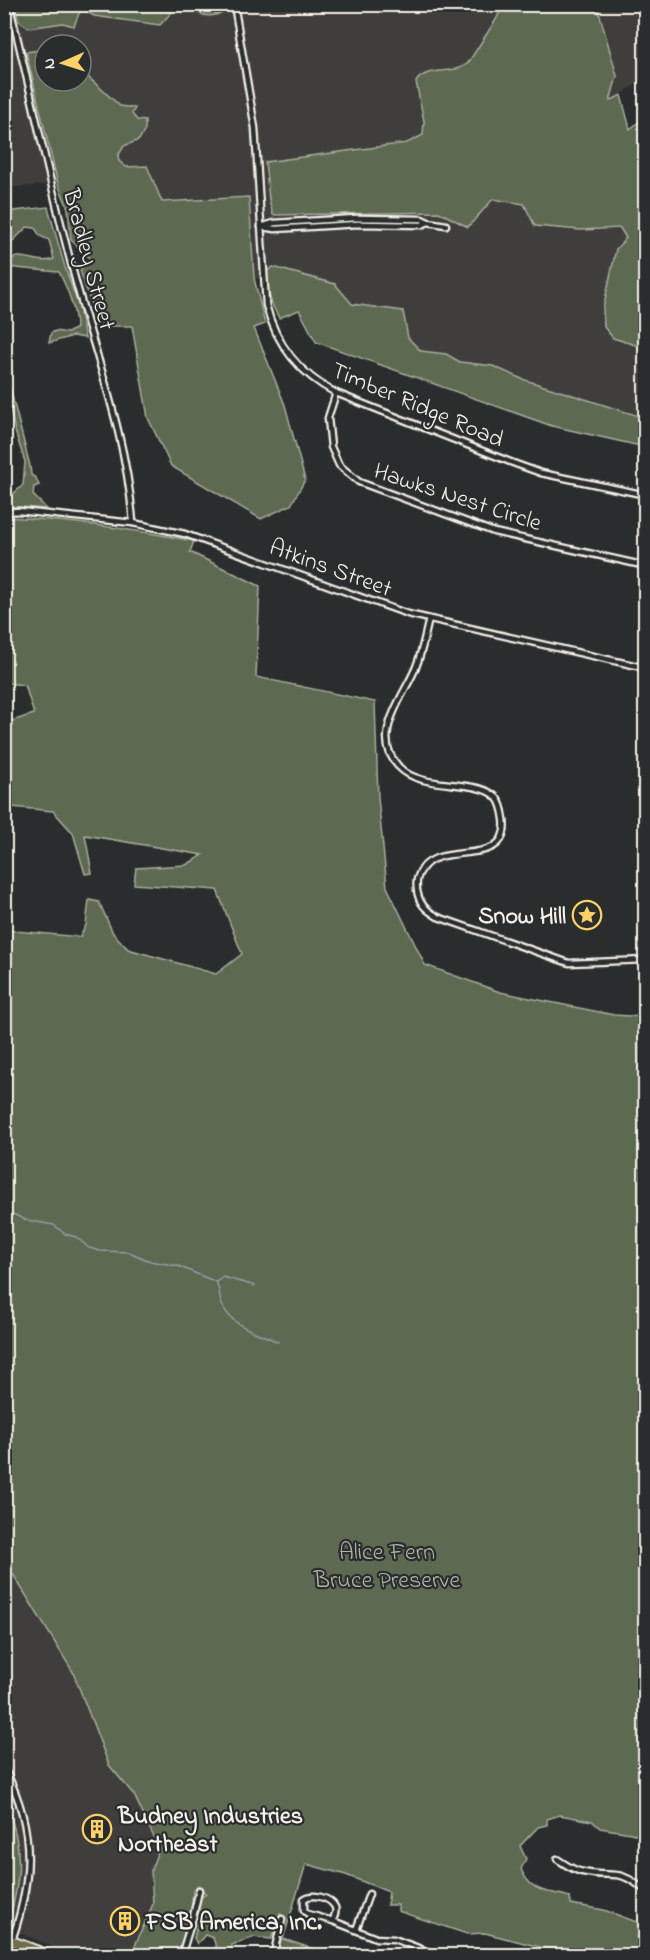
<svg xmlns="http://www.w3.org/2000/svg" width="650" height="1960" font-family="'Indie Flower',sans-serif">
	<rect width="100%" height="100%" fill="#2a2d2e"/>
	<filter id="ink" filterUnits="userSpaceOnUse"><feTurbulence type="fractalNoise" baseFrequency=".0167" numOctaves="2"/><feDisplacementMap in="SourceGraphic" scale="12" xChannelSelector="R" yChannelSelector="G"/><feConvolveMatrix kernelMatrix="1 2 1 2 8 2 1 2 1" color-interpolation-filters="sRGB"/></filter>
	<g filter="url(#ink)">
		<g fill="#403e3d" fill-rule="evenodd">
			<path d="M5,5H503L547,187L644,226L613,338L645,348V421L413,357L344,313L329,290L254,278L249,197L68,208L57,184L5,188ZM45,45H81V81H45Z"/>
			<path d="M597,5H645V78L610,102L617,76Z"/>
			<path d="M13,1574L73,1672L109,1765L134,1795L159,1849L151,1870L153,1904L131,1955H74L7,1928L16,1898L13,1819L5,1800L4,1580Z"/>
		</g>
		<g fill="#5d6951" stroke="#a8ad9c" stroke-width="1.5">
			<path d="M228,4L230,10C199,23 204,11 178,5L160,25L94,16L87,12L80,11L74,26L63,23L29,28L19,21L14,5Z"/>
			<path d="M503,4L597,5L617,76L610,101L621,95L630,129L645,117V348L613,338L604,327L603,309L616,249L626,238L620,228L581,230L535,226L524,204L493,199L468,227L439,212L273,215L269,199L265,162L407,143L423,135L424,121L416,82C427,65 454,76 468,63L497,18Z"/>
			<path d="M60,40L74,43L75,45H45V81H81V64L86,75L120,106L135,108L132,114L137,120L145,121V130L139,140L124,146L118,156L119,161L126,167L147,166L162,202L249,197L254,278L265,324L254,328L285,405L305,480L291,505L261,519L171,466L148,418L132,326H98L80,270L91,260L71,240L68,208L58,184L26,52L40,50L44,41Z"/>
			<path d="M48,207L65,267L79,307L85,338L73,336L49,343L51,333L55,331L68,333L76,328C76,309 67,288 59,272L5,267V260C9,259 15,257 19,257C32,257 42,264 54,259L49,240L40,236L35,228L27,227L12,242L5,241V214L14,211Z"/>
			<path d="M273,267L335,284L352,304L403,311L408,338L421,351L446,354L460,362L493,366L522,379L645,418V447L552,426L316,342L299,310L279,318C270,303 266,288 266,272Z"/>
			<path d="M5,357L8,359L12,374L8,380L30,466L31,475L36,478L39,485L34,487L33,495L47,509L5,506V497L12,495L23,485L25,462L15,431L5,387Z"/>
			<path d="M5,517C69,520 131,529 194,541L190,552L260,586L256,677L375,702L378,798L387,887L425,965L500,992L614,1015L645,1017V1838L631,1833L600,1828L592,1821L560,1815L547,1819V1825L538,1827L520,1846L526,1859L521,1869C531,1894 548,1890 570,1897L571,1904L604,1910L645,1925V1955H601L540,1947L485,1933L467,1934L398,1911V1905H387L389,1892L346,1875L306,1864L283,1939L332,1955H276L283,1916L280,1914L271,1939L253,1937L232,1945L231,1955H217L218,1953L213,1938L205,1935L197,1944L194,1938L198,1922L200,1898L206,1894L198,1885L193,1890L191,1915L179,1955H131L153,1904L151,1870L159,1848L134,1795L109,1765L73,1672L13,1574L5,1579V930L80,937L86,925L89,900L99,902L113,933L128,949L216,974L242,954L217,890L134,884L136,868L186,865L203,855L85,835L92,873L85,874L73,833L53,811L12,807L5,804V723L34,714L25,685L5,683V615L8,614L4,588Z"/>
			<path d="M4,1800C25,1845 21,1882 7,1928H5Z"/>
		</g>
		<g fill="none" stroke-linecap="round" stroke-linejoin="round">
			<g stroke="#939fa4" stroke-width="1.5">
				<path d="M4,1210L26,1220L54,1225L65,1234L76,1237L89,1248L100,1251L129,1252L150,1261L178,1266L216,1282L223,1277L255,1286"/>
				<path d="M216,1282C220,1289 219,1297 222,1305C234,1329 256,1331 278,1342"/>
			</g>
			<g stroke="#f4f1e8" stroke-width="9">
				<g id="street">
					<path d="M9,4C32,95 50,186 74,275C96,358 127,437 133,523"/>
					<path d="M234,4L255,128L266,305C276,345 301,375 336,393L513,463L541,473L646,495"/>
					<path d="M261,227L274,223L357,218L422,219L428,222L446,225"/>
					<path d="M261,227L275,229L358,224L422,225L428,222"/>
					<path d="M336,393L328,418L331,447L339,465L359,482L494,532L646,566"/>
					<path d="M4,512L19,511L133,523L185,534L408,614L646,668"/>
					<path d="M429,619C425,635 422,652 416,667C404,697 369,736 399,767C422,792 478,777 497,798C502,804 503,812 504,819C511,870 440,840 422,869C417,876 416,881 417,890C419,904 426,910 438,917L569,963L646,960"/>
					<path d="M4,1768C38,1831 32,1887 8,1951"/>
					<path d="M557,1859C565,1864 574,1871 583,1872C614,1879 616,1866 646,1891"/>
					<path d="M333,1921C334,1916 337,1911 335,1907C330,1897 312,1893 304,1899V1910L308,1914L333,1921L376,1938L394,1939L440,1956"/>
					<path d="M356,1930L369,1894"/>
					<path d="M181,1956L193,1917L199,1890"/>
					<path d="M273,1956L282,1919"/>
				</g>
			</g>
			<g stroke="#f4f1e8" stroke-width="12">
				<g id="highway">
					<path d="M4,1938L52,1956"/>
					<path d="M4,1950L20,1956"/>
				</g>
			</g>
			<use href="#street" stroke="#2a2d2e" stroke-width="4.5"/>
			<use href="#highway" stroke="#716d4b" stroke-width="8"/>
		</g>
	</g>
	<defs>
		<g id="sight-ring" transform="scale(1.5)"><circle r="9.5" fill="#2a2d2e" stroke="#ffd166" stroke-width="1.5"/><path d="M0-6L1.8-2.2L6-1.7L2.9 1.2L3.7 5.4L0 3.3L-3.7 5.4L-2.9 1.2L-6-1.7L-1.8-2.2Z" fill="#ffd166"/></g>
		<g id="building-ring" transform="scale(1.5)"><circle r="9.5" fill="#2a2d2e" stroke="#ffd166" stroke-width="1.5"/><path d="M-4-6H4V6H1V3H-1V6H-4ZM-2.5-4.3h1.7v1.8h-1.7ZM.8-4.3h1.7v1.8H.8ZM-2.5-1h1.7V.8h-1.7ZM.8-1h1.7V.8H.8Z" fill="#ffd166"/></g>
	</defs>
	<g fill-rule="evenodd">
		<use href="#sight-ring" x="587" y="915"/>
		<use href="#building-ring" x="97" y="1829"/>
		<use href="#building-ring" x="125" y="1921"/>
	</g>
	<g text-anchor="middle" stroke-width="4.5" stroke-linejoin="round" paint-order="stroke">
		<g font-size="24" fill="#f4f1e8" stroke="#2a2d2e">
			<text transform="translate(90 259) rotate(75)" y="8">Bradley Street</text>
			<text transform="translate(418 404) rotate(23)" y="8">Timber Ridge Road</text>
			<text transform="translate(458 496) rotate(18)" y="8">Hawks Nest Circle</text>
			<text transform="translate(331 567) rotate(20)" y="8">Atkins Street</text>
		</g>
		<g font-size="24" font-weight="bold" fill="#f4f1e8" stroke="#2a2d2e" text-anchor="start">
			<text x="566" y="923" text-anchor="end">Snow Hill</text>
			<text x="118" y="1823">Budney Industries<tspan x="118" dy="28">Northeast</tspan></text>
			<text x="146" y="1929">FSB America, Inc.</text>
		</g>
		<g font-size="24" fill="#b0b4a4" stroke="#2a2d2e">
			<text x="387" y="1559">Alice Fern<tspan x="387" dy="28">Bruce Preserve</tspan></text>
		</g>
	</g>
	<rect width="650" height="1960" fill="none" stroke="#2a2d2e" stroke-width="24"/>
	<rect x="12" y="12" width="626" height="1936" fill="none" stroke="#f4f1e8" stroke-width="2" filter="url(#ink)"/>
	<g transform="translate(63 63) rotate(267)"><circle r="28" fill="#2a2d2e" stroke="#7b7b78" stroke-width="1.5"/>
	<path d="M0-4.5L10 22L0 15L-10 22Z" fill="#ffd166"/>
	<text y="-9" font-size="16" font-weight="bold" text-anchor="middle" fill="#f4f1e8">N</text>
	</g>
</svg>
